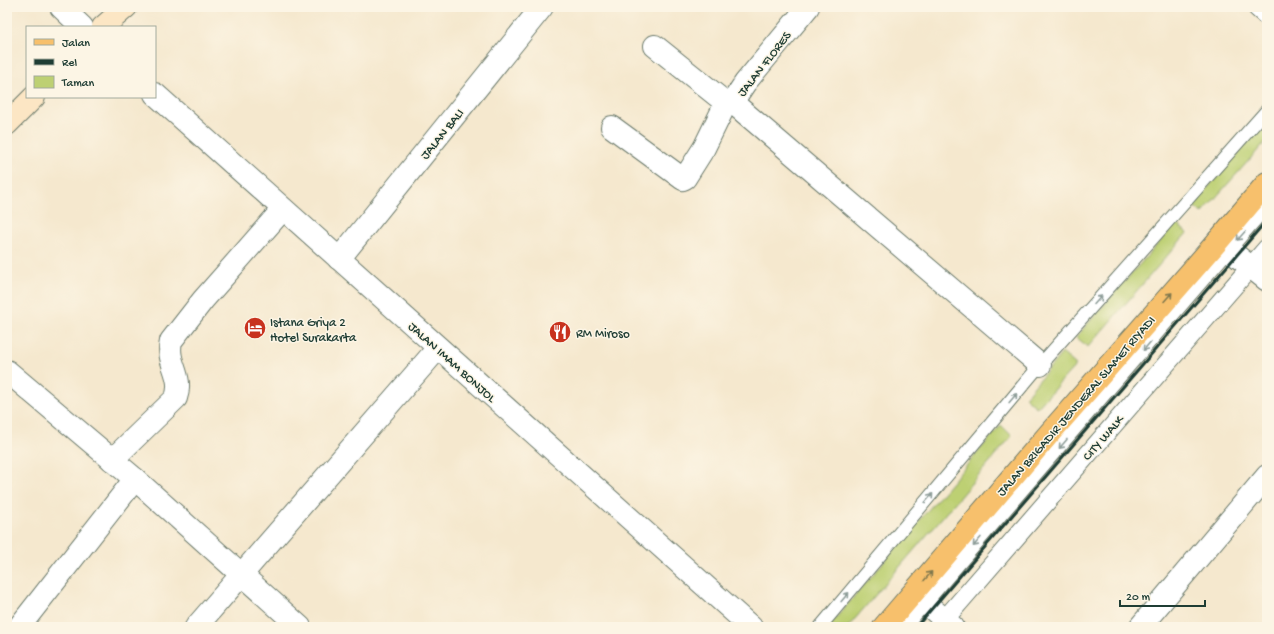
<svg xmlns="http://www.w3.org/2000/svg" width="1274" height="634" font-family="'Gochi Hand',sans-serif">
	<rect width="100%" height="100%" fill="#fcf5e5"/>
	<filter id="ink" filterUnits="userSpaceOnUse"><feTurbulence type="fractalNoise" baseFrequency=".025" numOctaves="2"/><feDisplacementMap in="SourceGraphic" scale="8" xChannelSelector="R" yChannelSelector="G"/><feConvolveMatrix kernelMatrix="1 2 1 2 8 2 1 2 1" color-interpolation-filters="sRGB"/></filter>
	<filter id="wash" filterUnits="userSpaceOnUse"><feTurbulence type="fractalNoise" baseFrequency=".012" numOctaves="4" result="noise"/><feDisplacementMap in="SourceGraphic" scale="16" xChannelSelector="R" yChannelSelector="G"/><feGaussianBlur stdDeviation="0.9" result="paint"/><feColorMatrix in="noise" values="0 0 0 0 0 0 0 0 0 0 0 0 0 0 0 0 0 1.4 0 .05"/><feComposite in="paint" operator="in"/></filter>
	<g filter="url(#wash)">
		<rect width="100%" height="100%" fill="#f5e8ce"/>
		<g fill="#bdd073" stroke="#6e8654">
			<path d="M1267,121V140L1202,213L1192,205Z"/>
			<path d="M1176,223L1187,233L1088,347L1076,337Z"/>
			<path d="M1062,353L1076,365L1037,408L1025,397Z"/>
			<path d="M1001,425L1012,436L848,627H828Z"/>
		</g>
	</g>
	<g filter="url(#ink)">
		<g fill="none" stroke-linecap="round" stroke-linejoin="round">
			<g stroke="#6a796a" stroke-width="14">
				<g id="service">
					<path d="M820,627L1040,365L1267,110"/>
					<path d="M905,627L1229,250L1267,207"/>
				</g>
			</g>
			<g stroke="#6a796a" stroke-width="20">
				<path id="pedestrian" d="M938,627L1267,248"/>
			</g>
			<g stroke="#6a796a" stroke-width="24">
				<g id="minor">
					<path d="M61,7L82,27"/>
					<path d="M1259,7L1267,14"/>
					<path d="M655,46L726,103L733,101"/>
					<path d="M155,94L751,627"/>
					<path d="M733,101L739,108L1040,365"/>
					<path d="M733,101L745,83L808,7"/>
					<path d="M612,127L683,179L685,178L704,148L726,103"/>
					<path d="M1218,241L1267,280"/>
					<path d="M339,259L542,7"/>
					<path d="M7,371L135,479L300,627"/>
					<path d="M112,460L176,398C184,375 166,364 171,341L203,300L283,209"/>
					<path d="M914,593L953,627"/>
					<path d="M19,627L135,479"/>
					<path d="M196,627L438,348"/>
					<path d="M1140,627L1267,476"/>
				</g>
			</g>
			<g stroke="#6a796a" stroke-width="24">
				<g id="secondary">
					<path d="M103,27L126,7"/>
					<path d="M7,124L34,97"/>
				</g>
			</g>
			<g stroke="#6a796a" stroke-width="24">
				<path id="primary" d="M884,627L1049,434L1218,241L1267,183"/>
			</g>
			<use href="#service" stroke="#fff" stroke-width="12"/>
			<use href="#pedestrian" stroke="#fff" stroke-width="18"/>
			<use href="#minor" stroke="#fff" stroke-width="22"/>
			<use href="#secondary" stroke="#fce6c4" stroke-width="22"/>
			<use href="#primary" stroke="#f7c06c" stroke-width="22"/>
			<path stroke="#1f3d34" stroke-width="3" d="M916,627L1267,220"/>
		</g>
		<defs><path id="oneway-shaft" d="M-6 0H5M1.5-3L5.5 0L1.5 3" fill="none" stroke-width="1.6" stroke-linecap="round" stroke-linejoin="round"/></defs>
		<g stroke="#8f9e9a">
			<use href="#oneway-shaft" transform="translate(1241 236) rotate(132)"/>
			<use href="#oneway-shaft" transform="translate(1098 300) rotate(-48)"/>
			<use href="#oneway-shaft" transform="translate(1147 346) rotate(130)"/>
			<use href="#oneway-shaft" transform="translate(1013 398) rotate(-50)"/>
			<use href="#oneway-shaft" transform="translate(1063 444) rotate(131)"/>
			<use href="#oneway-shaft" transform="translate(929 498) rotate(-50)"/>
			<use href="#oneway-shaft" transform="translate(977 542) rotate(131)"/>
			<use href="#oneway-shaft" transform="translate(845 597) rotate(-50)"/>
		</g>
		<g stroke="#80784d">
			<use href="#oneway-shaft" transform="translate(1168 297) rotate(-48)"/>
			<use href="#oneway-shaft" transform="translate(928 576) rotate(-49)"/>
		</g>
	</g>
	<defs>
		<g id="hotel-disc" transform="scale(1.15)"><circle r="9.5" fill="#c8321e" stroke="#fcf5e5"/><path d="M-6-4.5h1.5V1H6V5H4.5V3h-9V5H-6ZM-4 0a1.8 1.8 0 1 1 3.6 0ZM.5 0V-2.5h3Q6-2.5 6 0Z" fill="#fff"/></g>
		<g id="restaurant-disc" transform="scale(1.15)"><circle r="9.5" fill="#c8321e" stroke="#fcf5e5"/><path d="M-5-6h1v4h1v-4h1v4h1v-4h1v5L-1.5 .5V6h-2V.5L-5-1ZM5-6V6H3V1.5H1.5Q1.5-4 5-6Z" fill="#fff"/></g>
	</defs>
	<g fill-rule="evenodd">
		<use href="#hotel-disc" x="255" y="328"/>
		<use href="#restaurant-disc" x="560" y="332"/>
	</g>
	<g text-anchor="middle" stroke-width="3" stroke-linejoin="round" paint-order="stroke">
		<g font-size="13" fill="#1f3d34" stroke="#fcf5e5">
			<text transform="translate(763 63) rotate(-52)" y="5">JALAN FLORES</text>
			<text transform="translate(441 133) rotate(-51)" y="5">JALAN BALI</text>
			<text transform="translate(453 361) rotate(42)" y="5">JALAN IMAM BONJOL</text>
			<text transform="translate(1075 405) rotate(-49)" y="5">JALAN BRIGADIR JENDERAL SLAMET RIYADI</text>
			<text transform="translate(1102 437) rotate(-49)" y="5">CITY WALK</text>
		</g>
		<g font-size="13" fill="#1f3d34" stroke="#fcf5e5" text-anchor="start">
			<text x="270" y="326">Istana Griya 2<tspan x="270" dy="15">Hotel Surakarta</tspan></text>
			<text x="576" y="337">RM Miroso</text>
		</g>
	</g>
	<rect width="1274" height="634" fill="none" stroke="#fcf5e5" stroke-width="24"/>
	<rect x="26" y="26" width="130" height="72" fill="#fcf5e5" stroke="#a4ab9e"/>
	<rect x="34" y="39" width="20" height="6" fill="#f7c06c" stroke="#a4ab9e"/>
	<text x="62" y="46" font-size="12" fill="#1f3d34">Jalan</text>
	<rect x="34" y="59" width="20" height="6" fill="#1f3d34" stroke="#a4ab9e"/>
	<text x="62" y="66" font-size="12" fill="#1f3d34">Rel</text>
	<rect x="34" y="76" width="20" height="12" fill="#bdd073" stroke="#a4ab9e"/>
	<text x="62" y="86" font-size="12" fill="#1f3d34">Taman</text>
	<path d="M1120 600v6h85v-6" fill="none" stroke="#1f3d34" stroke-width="2"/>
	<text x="1126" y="600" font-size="12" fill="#1f3d34" stroke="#fcf5e5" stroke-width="3" paint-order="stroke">20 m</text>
</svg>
